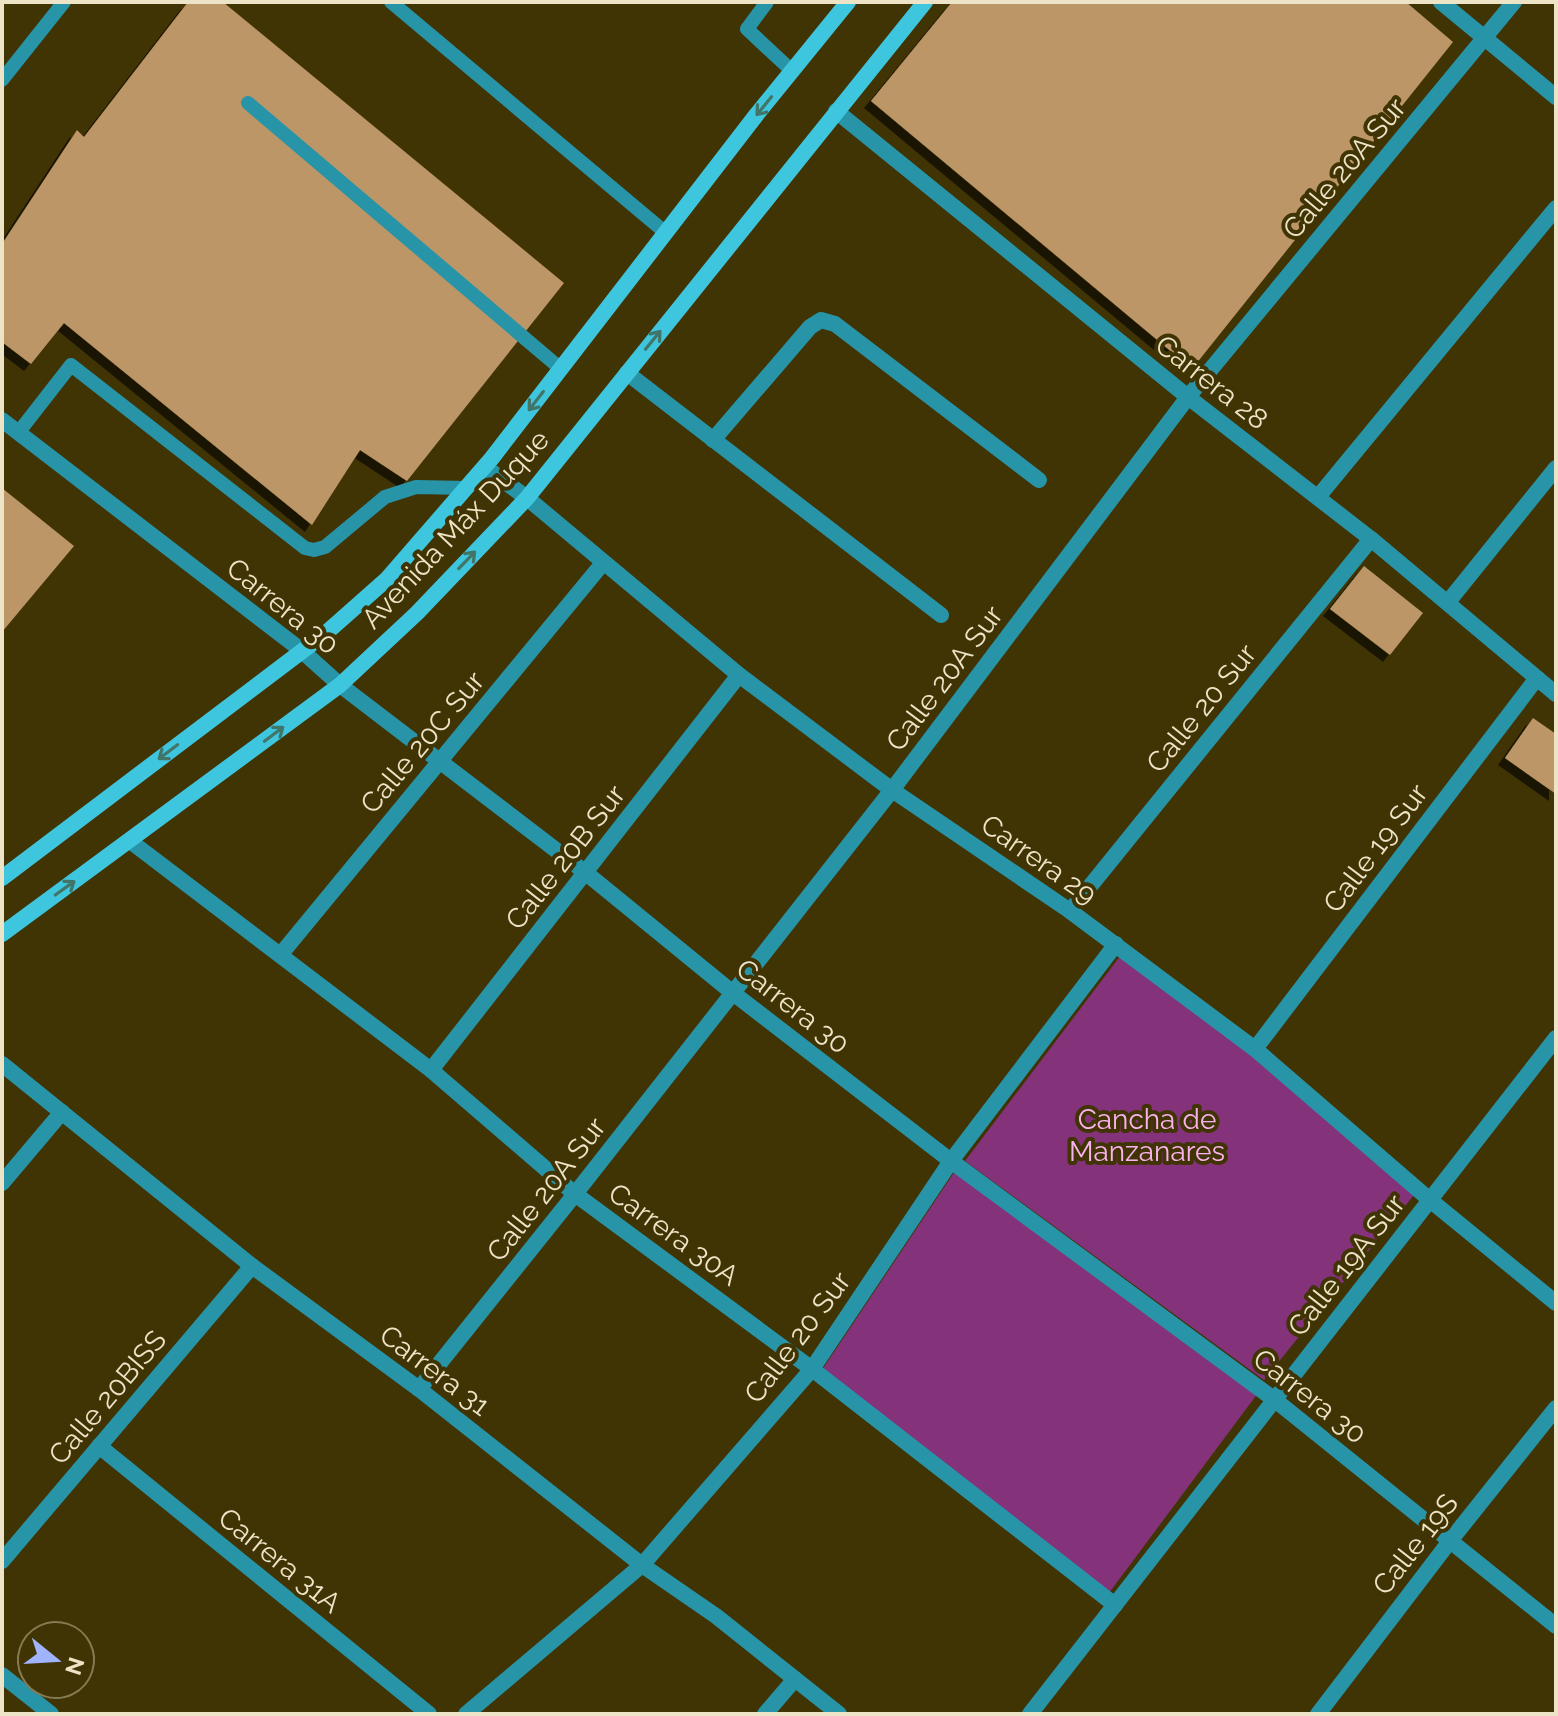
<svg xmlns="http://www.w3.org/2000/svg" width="1558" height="1716" font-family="Raleway,sans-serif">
	<defs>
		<filter id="shadow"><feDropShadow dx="-7" dy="7" stdDeviation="0" flood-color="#0009"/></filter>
	</defs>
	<rect width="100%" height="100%" fill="#403304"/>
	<g fill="#84327a">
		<path d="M1121,955L1252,1055L1414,1195L1264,1380L965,1161Z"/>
		<path d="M955,1171L1258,1393L1109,1593L822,1370Z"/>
	</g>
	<g fill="#bc9666" filter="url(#shadow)">
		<path d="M188,2H223L564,283L407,481L360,450L312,525L64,323L31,364L2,342V244L77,130L84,137Z"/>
		<path d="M952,2H1406L1453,42L1192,369L871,101Z"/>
		<path d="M2,488L74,546L2,632Z"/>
		<path d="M1364,566L1423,613L1390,655L1330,609Z"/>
		<path d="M1533,718L1556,734V794L1505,758Z"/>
	</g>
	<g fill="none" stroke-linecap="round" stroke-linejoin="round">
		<g stroke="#2794a8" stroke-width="14">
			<path d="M391,2L666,233"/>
			<path d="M767,2L747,29L792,71"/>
			<path d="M2,80L64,2"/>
			<path d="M248,103L561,369"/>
			<path d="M18,433L71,365L305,548L314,550L325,547L385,497L416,487L467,488"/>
		</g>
		<path stroke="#2794a8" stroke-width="16" d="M951,1161L1275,1400"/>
		<g stroke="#2794a8" stroke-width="16">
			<path d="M1441,2L1556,97"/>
			<path d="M836,111L1188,397L1371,539L1556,694"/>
			<path d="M627,373L941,615"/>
			<path d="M2,420L301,650L340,685L586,873L733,993L951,1161"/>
			<path d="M713,440L810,327L821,320L835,324L1039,480"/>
			<path d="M485,467L527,498L739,675L892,790L1070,911L1255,1049L1430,1200L1556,1303"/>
			<path d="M1318,497L1556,208"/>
			<path d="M1448,602L1556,468"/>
			<path d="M130,841L431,1070L575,1194L812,1369L1115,1605"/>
			<path d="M1070,911L1371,539"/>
			<path d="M281,954L603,563"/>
			<path d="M1255,1049L1537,678"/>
			<path d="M2,1064L252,1266L419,1389L642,1565L716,1616L839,1714"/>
			<path d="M431,1070L739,675"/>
			<path d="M2,1183L62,1112"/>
			<path d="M419,1389L575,1194L892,790L1188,397L1514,2"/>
			<path d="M1275,1400L1556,1626"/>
			<path d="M99,1446L429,1714"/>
			<path d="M2,1561L252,1266"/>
			<path d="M2,1675L51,1714"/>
			<path d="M466,1714L642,1565L812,1369L951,1161L1116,944"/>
			<path d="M765,1714L795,1679"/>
			<path d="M1030,1714L1556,1038"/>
			<path d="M1318,1714L1450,1541L1556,1408"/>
		</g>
		<g stroke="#3fc6df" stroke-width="16">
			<path d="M2,878L326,633L387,579L492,458L757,114L848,2"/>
			<path d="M2,934L340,685L417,613L527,498L925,2"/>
		</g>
	</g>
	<defs><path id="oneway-shaft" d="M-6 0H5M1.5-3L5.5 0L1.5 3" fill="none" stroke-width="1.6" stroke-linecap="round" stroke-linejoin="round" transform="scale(2)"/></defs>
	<g stroke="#407567">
		<use href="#oneway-shaft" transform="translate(764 106) rotate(129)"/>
		<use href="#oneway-shaft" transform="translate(653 340) rotate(-51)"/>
		<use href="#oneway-shaft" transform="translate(536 401) rotate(128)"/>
		<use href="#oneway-shaft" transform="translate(467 560) rotate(-46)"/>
		<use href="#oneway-shaft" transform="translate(274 734) rotate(-37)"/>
		<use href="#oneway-shaft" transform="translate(168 752) rotate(143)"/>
		<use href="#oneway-shaft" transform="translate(65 888) rotate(-36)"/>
	</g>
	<g text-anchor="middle" stroke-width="8" stroke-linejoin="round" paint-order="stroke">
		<g font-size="28" fill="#ede4c7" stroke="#403304">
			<text transform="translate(1344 168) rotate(-50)" y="10">Calle 20A Sur</text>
			<text transform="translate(1212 382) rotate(38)" y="10">Carrera 28</text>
			<text transform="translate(455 529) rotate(-47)" y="10">Avenida Máx Duque</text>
			<text transform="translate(283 606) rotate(39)" y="10">Carrera 30</text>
			<text transform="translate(944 678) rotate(-53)" y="10">Calle 20A Sur</text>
			<text transform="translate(1201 708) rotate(-51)" y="10">Calle 20 Sur</text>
			<text transform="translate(422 742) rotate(-50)" y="10">Calle 20C Sur</text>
			<text transform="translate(1375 848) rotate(-53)" y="10">Calle 19 Sur</text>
			<text transform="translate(565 857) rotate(-52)" y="10">Calle 20B Sur</text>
			<text transform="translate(1039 859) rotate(35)" y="10">Carrera 29</text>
			<text transform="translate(793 1006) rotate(38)" y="10">Carrera 30</text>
			<text transform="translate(546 1189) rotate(-52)" y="10">Calle 20A Sur</text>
			<text transform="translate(674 1234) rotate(36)" y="10">Carrera 30A</text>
			<text transform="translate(1346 1265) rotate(-52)" y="10">Calle 19A Sur</text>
			<text transform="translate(797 1337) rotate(-53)" y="10">Calle 20 Sur</text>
			<text transform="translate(435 1370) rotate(37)" y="10">Carrera 31</text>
			<text transform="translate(1310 1396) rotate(38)" y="10">Carrera 30</text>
			<text transform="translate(107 1397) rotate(-50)" y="10">Calle 20BISS</text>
			<text transform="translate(1415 1544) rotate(-52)" y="10">Calle 19S</text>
			<text transform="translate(280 1560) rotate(39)" y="10">Carrera 31A</text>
		</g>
		<g font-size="28" fill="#fab2ee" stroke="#403304">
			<text x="1147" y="1129">Cancha de<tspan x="1147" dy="32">Manzanares</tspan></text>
		</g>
	</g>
	<rect width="1558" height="1716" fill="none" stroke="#ede4c7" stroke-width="8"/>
	<g transform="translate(56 1660) rotate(108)"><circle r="38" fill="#403304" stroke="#857a52" stroke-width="2"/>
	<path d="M0-6L14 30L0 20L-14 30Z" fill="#a0b3fd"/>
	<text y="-12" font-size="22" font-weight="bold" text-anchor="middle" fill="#ede4c7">N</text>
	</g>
</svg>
